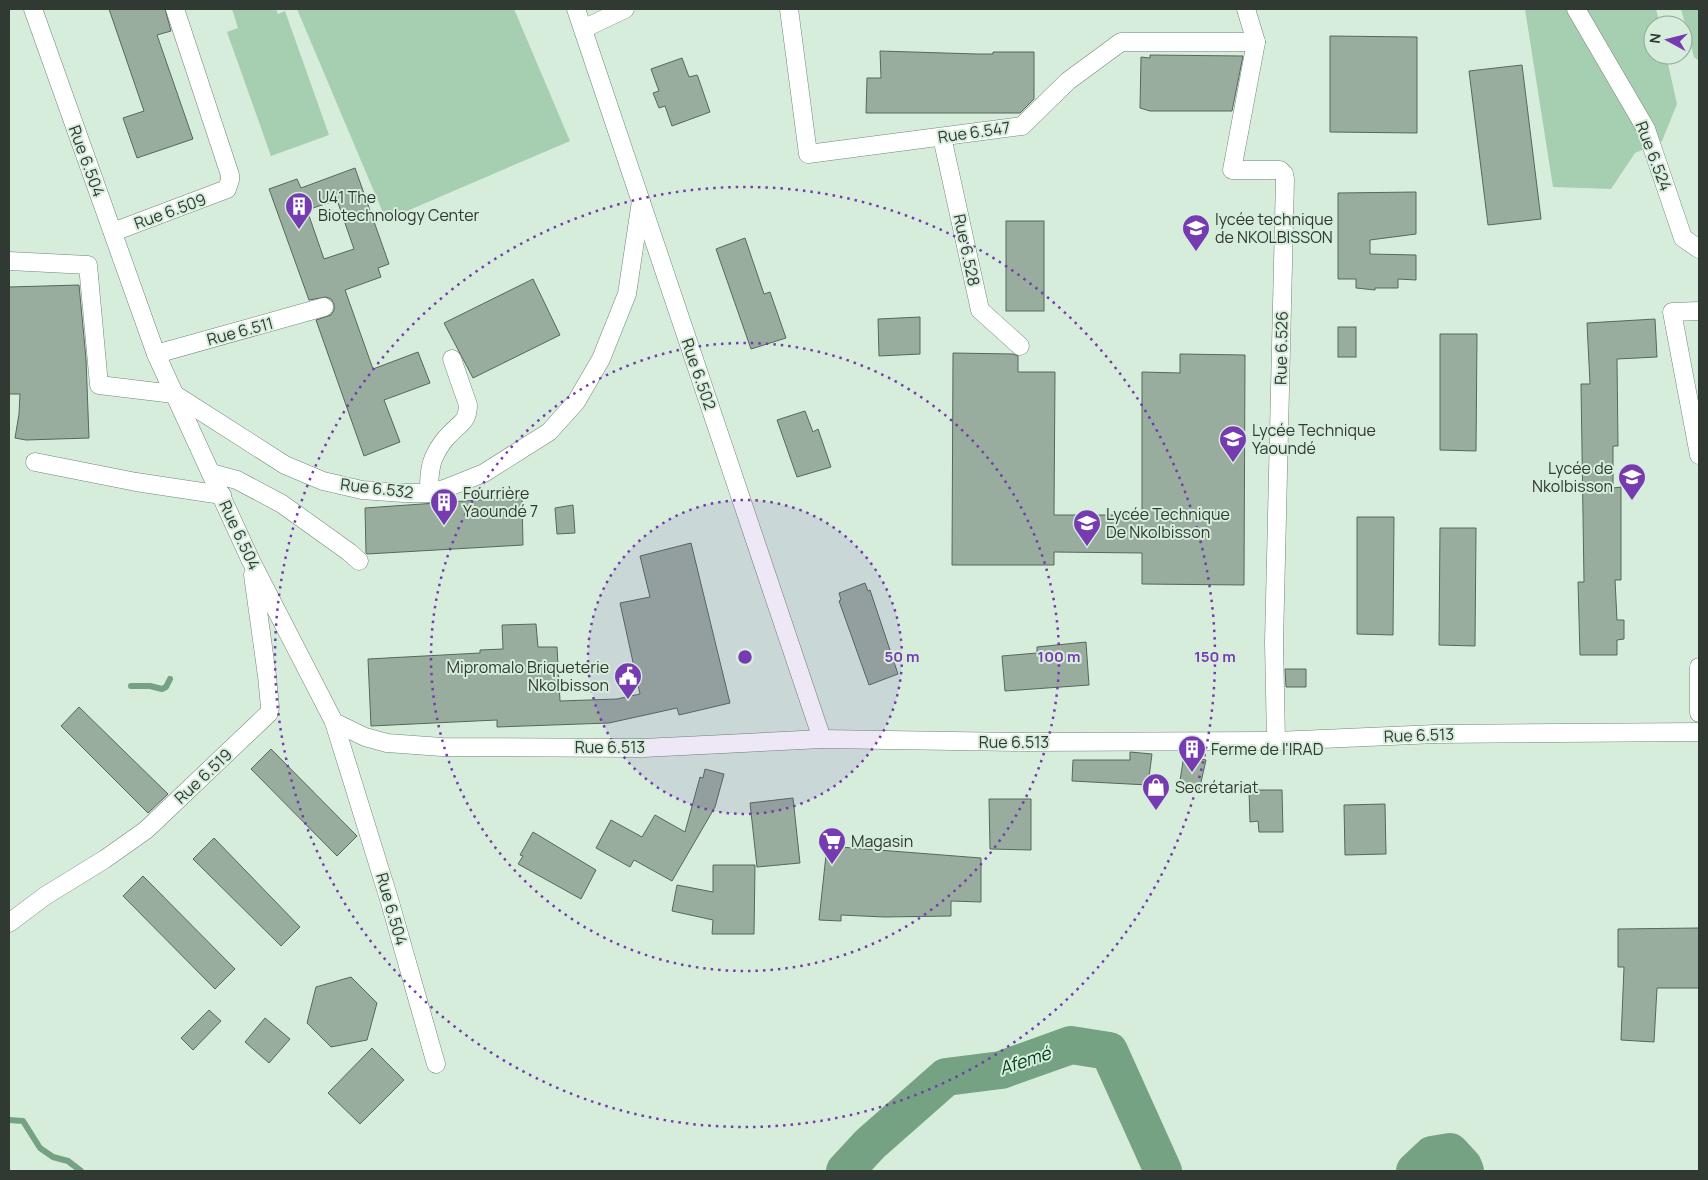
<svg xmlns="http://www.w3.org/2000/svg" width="1708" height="1180" font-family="Manrope,sans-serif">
	<rect width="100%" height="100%" fill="#d7eddc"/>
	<g fill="#a6ceb1">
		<path d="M232,9H276L278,14L285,11L329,135L271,156L227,32L238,28Z"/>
		<path d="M297,9H514L570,141L386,220Z"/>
		<path d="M1525,9H1656L1660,25H1653V55H1666L1677,104L1662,141L1635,153L1611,189L1553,187Z"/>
		<path d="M1681,9H1699V61L1694,57Z"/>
	</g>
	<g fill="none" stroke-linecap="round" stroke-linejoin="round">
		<g stroke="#74a282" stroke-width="6">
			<path d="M131,686H150L162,689L166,687L170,679"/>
			<path d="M9,1120L23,1121L40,1148L53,1157L68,1161L81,1171"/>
		</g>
		<g stroke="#74a282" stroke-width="38">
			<path d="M845,1171L870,1144L946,1077L1001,1070L1071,1045L1109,1051L1163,1171"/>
			<path d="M1415,1171L1432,1155L1450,1152L1463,1166L1465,1171"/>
		</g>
	</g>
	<g fill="#98ad9d" stroke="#55695b" fill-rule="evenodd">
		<path d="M109,9H165L171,31L157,35L193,139L137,158L123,118L144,111Z"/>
		<path d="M1330,36L1417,37V133L1330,132Z"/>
		<path d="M880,51L977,54H993V52H1034V99L1020,113H866L867,78H881Z"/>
		<path d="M1150,55L1243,56L1232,111H1150L1140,108L1141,57L1150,58Z"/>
		<path d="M682,58L689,77L697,75L698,77L710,112L672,126L665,106L659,108L653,93L659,91L651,69Z"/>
		<path d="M1522,65L1541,219L1488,225L1469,71Z"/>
		<path d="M355,168L389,264L378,268L381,277L345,290L373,369L418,352L430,383L384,400L400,442L364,456L316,320L331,315L334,310V304L331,299L326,297L309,300L269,189L297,179L301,188ZM337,200L354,249L324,259L307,210Z"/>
		<path d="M1416,192V234L1370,240V254L1416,255V280L1398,279V288H1375V290L1356,288V279H1338V193Z"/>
		<rect x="1006" y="221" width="38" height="90"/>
		<path d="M745,238L764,294L770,292L786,338L751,349L716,249Z"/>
		<path d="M533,279L560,335L473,378L444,323Z"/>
		<path d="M79,285L86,359L89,438L26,440L15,438L19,414L20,394H9V287Z"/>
		<path d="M920,317V354L879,356L878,319Z"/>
		<path d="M1655,319L1657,357L1617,359L1618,446H1613V488L1621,487V580H1615L1617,620H1624V639L1617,640V655H1580L1578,582H1584L1581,384H1590L1587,323Z"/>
		<rect x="1338" y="327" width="18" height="30"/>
		<path d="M1440,334H1477L1476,451L1440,450Z"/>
		<path d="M953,353L1013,354L1018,356V372H1055L1054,515H1142V372L1180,373V354L1245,355L1244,585L1142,584V553L1054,552V565H952Z"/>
		<path d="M805,411L813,432L818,429L831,467L797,477L777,420Z"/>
		<path d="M522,497L523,545L367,554L366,553L365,508Z"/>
		<path d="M573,505L575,533L557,534L555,508Z"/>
		<path d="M1357,517H1394L1393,635L1357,634Z"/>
		<path d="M1440,528H1476L1475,646L1439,645Z"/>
		<path d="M691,543L730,703L679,715L677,708L609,723L497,727V720L371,726L368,659L480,653V650L503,649L502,625L536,624L538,647H557L560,701L617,699L640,694L620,603L650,597L640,556Z"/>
		<path d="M865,583L868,591L870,590L898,674L869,685L839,601L841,600L839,593Z"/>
		<path d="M1086,642L1089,685L1005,691L1002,656L1037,653V647Z"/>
		<path d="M1285,669H1306V687H1286Z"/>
		<path d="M79,707L168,794L148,813L61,726Z"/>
		<path d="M271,749L357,836L337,856L251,769Z"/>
		<path d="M1130,752L1152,754L1148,785L1072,781L1073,760H1130Z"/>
		<path d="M1184,755L1206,760L1199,791L1179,787Z"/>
		<path d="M705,769L724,774L715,807L672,881L634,860L630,867L596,848L611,820L642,837L655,815L685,832L700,777L703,778Z"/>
		<path d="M1249,790H1282L1283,832H1259L1258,821L1250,822Z"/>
		<path d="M793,798L800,863L757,867L750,803Z"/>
		<path d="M989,799H1031V850L990,849Z"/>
		<path d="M1385,804L1386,854L1345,855L1344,805Z"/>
		<path d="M533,832L596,870L581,899L518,864L523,856L520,855Z"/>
		<path d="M214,838L300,927L281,946L193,859Z"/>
		<path d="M827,846L981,858V902L951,901V916L884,917L841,915V921L819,920Z"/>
		<path d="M713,865H755L754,934H712L713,920L672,911L677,885L713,892Z"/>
		<path d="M143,876L235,969L215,989L123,896Z"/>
		<path d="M1699,928V988H1657L1654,1042L1621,1040L1624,967H1618V929Z"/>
		<path d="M351,977L377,1003L367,1040L331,1047L307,1023L316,987Z"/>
		<path d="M209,1010L221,1021L193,1050L181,1038Z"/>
		<path d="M265,1018L290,1039L269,1063L245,1042Z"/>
		<path d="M372,1048L404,1080L360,1124L328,1093Z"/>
	</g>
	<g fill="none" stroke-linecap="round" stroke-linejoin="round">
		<g stroke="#718676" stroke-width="19">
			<g id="minor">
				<path d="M33,9L156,354L251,561L334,722L389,899L436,1064"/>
				<path d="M576,9L822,739"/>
				<path d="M789,9L808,154L1022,126L1068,81L1121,42H1256"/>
				<path d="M1246,9L1256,42L1232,170H1280L1284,174L1285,179L1274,642L1276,741"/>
				<path d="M1576,9L1646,129L1683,238L1699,249"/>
				<path d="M583,29L625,9"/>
				<path d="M942,137L980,310L1020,346"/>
				<path d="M113,232L227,189L230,180V175L175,9"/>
				<path d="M9,261L88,265L99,385L174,394L285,465L323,481L362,490L403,493H429L444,489L484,473L549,432L576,402L601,359L627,294L641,201"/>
				<path d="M1699,311L1672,312L1699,455"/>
				<path d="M156,354L324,307"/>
				<path d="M35,462L136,482L222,495"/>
				<path d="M211,473L237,480L282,504L349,552L359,561"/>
				<path d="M429,493C429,481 429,466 435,455C438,449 443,441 448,436C458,424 468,423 468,405L452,359"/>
				<path d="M1699,667V713"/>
				<path d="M334,722L365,737L387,743L442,747L643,748L822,739L1025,742L1276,741L1436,734L1699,732"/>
				<path d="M9,923L45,896L105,859L146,830L269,713L270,707L267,676L253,575"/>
			</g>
		</g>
		<use href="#minor" stroke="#fff" stroke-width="18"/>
	</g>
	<circle cx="745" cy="657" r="157" fill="#773bb1" fill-opacity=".12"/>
	<g fill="none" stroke="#773bb1" stroke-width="2.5" stroke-dasharray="2.5 5">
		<circle cx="745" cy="657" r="157"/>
		<circle cx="745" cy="657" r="314"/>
		<circle cx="745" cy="657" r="470"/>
	</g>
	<defs>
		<g id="building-pin" transform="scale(1.4375)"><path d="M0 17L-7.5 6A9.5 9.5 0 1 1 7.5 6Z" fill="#773bb1" stroke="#d7eddc"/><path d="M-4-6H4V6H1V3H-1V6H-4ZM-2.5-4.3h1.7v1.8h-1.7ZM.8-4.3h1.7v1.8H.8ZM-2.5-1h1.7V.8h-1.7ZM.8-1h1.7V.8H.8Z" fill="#fff"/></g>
		<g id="school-pin" transform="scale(1.4375)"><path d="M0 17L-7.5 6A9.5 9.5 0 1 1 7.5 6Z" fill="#773bb1" stroke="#d7eddc"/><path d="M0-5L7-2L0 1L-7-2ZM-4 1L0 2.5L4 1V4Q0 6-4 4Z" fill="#fff"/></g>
		<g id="civic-pin" transform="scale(1.4375)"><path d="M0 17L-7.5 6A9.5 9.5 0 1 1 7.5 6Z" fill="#773bb1" stroke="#d7eddc"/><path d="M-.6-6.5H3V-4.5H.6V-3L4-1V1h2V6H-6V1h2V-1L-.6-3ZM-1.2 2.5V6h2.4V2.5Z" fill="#fff"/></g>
		<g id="shop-pin" transform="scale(1.4375)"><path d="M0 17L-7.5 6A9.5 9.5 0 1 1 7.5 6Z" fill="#773bb1" stroke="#d7eddc"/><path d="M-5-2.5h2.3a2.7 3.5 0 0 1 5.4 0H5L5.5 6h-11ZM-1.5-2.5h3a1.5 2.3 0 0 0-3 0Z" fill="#fff"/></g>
		<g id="supermarket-pin" transform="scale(1.4375)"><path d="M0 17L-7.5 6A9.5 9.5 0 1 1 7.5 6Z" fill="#773bb1" stroke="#d7eddc"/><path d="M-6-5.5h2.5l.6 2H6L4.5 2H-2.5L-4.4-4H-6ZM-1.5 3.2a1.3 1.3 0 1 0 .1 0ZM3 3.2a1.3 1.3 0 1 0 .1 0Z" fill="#fff"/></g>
	</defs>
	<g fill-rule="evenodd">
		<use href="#building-pin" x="299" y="206"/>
		<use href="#school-pin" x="1196" y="228"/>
		<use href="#school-pin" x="1233" y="439"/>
		<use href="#school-pin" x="1632" y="477"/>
		<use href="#building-pin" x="444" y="502"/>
		<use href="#school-pin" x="1087" y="523"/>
		<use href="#civic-pin" x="628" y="676"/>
		<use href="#building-pin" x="1192" y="749"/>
		<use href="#shop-pin" x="1156" y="787"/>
		<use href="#supermarket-pin" x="832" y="841"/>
	</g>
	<g text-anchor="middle" stroke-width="4" stroke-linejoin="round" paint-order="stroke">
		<g font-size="16" fill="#303932" stroke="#d7eddc">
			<text transform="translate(974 132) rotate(-8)" y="6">Rue 6.547</text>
			<text transform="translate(1654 156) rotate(69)" y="6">Rue 6.524</text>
			<text transform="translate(87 161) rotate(70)" y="6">Rue 6.504</text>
			<text transform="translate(170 211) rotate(-20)" y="6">Rue 6.509</text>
			<text transform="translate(967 250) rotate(78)" y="6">Rue 6.528</text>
			<text transform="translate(240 331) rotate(-15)" y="6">Rue 6.511</text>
			<text transform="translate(1281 348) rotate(-89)" y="6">Rue 6.526</text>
			<text transform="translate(699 374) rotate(71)" y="6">Rue 6.502</text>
			<text transform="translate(377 488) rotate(7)" y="6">Rue 6.532</text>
			<text transform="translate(240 535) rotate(65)" y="6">Rue 6.504</text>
			<text transform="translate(1419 735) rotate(-2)" y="6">Rue 6.513</text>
			<text x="1014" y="748">Rue 6.513</text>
			<text x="610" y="753">Rue 6.513</text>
			<text transform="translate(203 776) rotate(-43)" y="6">Rue 6.519</text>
			<text transform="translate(392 909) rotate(74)" y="6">Rue 6.504</text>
		</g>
		<g font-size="16" fill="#303932" stroke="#d7eddc" text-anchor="start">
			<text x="318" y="203">U41 The<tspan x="318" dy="18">Biotechnology Center</tspan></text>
			<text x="1215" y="225">lycée technique<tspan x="1215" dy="18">de NKOLBISSON</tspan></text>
			<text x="1252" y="436">Lycée Technique<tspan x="1252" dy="18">Yaoundé</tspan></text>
			<text x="1613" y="474" text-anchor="end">Lycée de<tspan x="1613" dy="18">Nkolbisson</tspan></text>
			<text x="463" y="499">Fourrière<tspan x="463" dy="18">Yaoundé 7</tspan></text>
			<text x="1106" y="520">Lycée Technique<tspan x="1106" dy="18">De Nkolbisson</tspan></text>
			<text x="609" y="673" text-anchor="end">Mipromalo Briqueterie<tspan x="609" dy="18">Nkolbisson</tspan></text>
			<text x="1211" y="755">Ferme de l'IRAD</text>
			<text x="1175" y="793">Secrétariat</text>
			<text x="851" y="847">Magasin</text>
		</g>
		<g font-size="18" font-style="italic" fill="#013c1d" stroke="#d7eddc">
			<text transform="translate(1025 1061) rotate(-18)" y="6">Afemé</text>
		</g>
	</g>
	<circle cx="745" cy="657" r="8" fill="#773bb1" stroke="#d7eddc" stroke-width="2.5"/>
	<g font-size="15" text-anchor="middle" font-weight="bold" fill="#773bb1" stroke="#d7eddc" stroke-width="4" stroke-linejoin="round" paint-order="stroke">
		<text x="902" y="662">50 m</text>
		<text x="1059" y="662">100 m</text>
		<text x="1215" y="662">150 m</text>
	</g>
	<rect width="1708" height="1180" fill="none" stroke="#303932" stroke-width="20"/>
	<g transform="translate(1668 40) rotate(277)"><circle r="24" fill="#d7eddc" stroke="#94a598"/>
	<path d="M0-4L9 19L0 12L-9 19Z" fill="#773bb1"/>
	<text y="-8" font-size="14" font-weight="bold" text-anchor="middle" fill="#303932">N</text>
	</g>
</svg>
